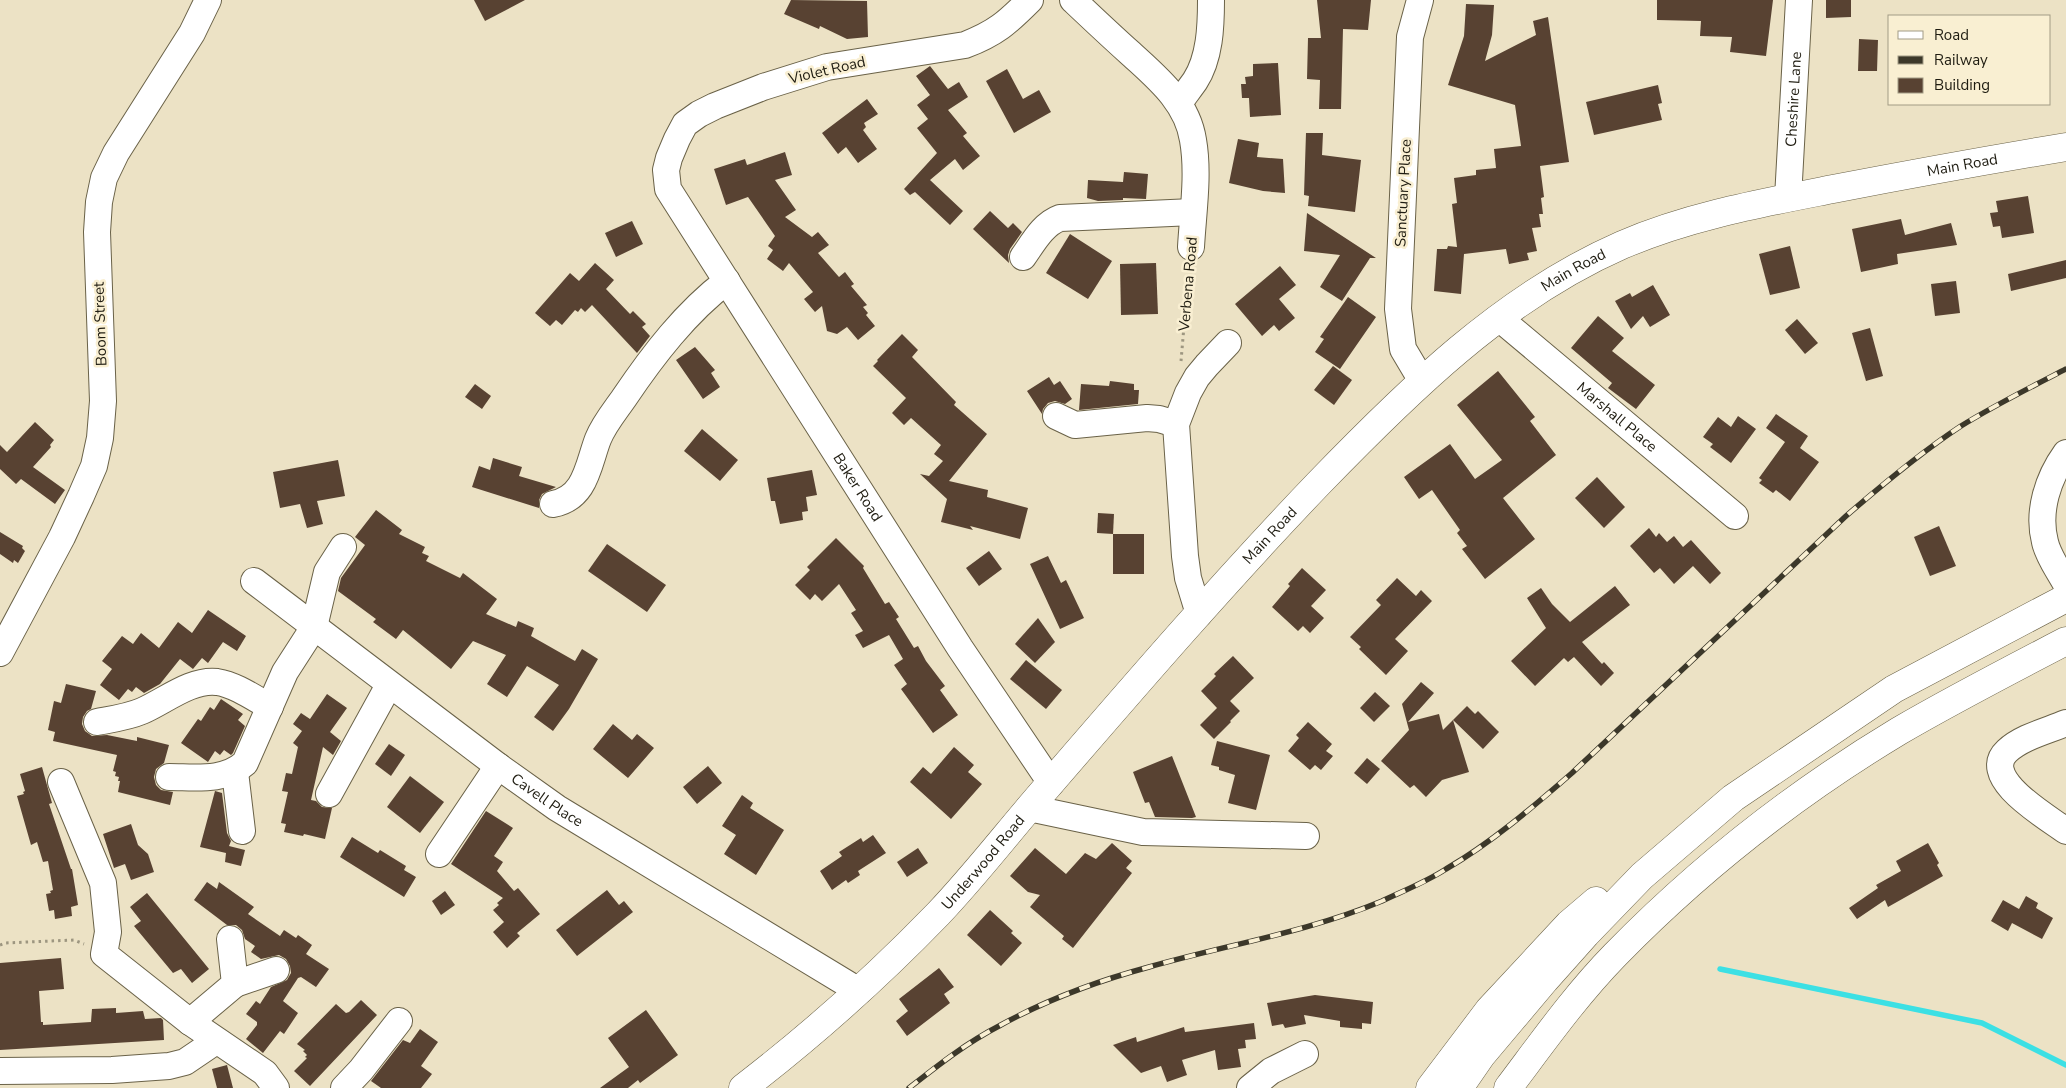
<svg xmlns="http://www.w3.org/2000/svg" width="2066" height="1088" font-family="'Nunito Sans',sans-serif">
	<rect width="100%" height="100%" fill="#ece2c5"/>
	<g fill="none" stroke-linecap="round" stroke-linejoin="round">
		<path stroke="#3ce0e4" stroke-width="5.5" d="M1720,969L1982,1023L2066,1065"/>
	</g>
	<g fill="#584232">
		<path d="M474,0H525L485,21Z"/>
		<path d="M791,0L867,1L868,37L847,39L820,26L819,29L784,14Z"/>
		<path d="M1317,0H1371L1368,30L1343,29L1341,109H1319L1320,80L1307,79L1308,38H1321Z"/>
		<path d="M1657,0H1773L1766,56L1730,52L1732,37L1700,36L1701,21L1657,20Z"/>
		<path d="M1826,0H1851V17L1826,18Z"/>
		<path d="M1466,4L1494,5L1492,35L1485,61L1536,35L1533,21L1548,17L1569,162L1540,166L1544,197L1541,198L1543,214H1539L1541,227L1532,228L1537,251L1527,253L1529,260L1509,264L1506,249L1464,254L1461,294L1434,291L1437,249H1447L1448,246L1457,247L1452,204L1457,203L1454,178L1476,175V170L1496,168L1494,149L1521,146L1515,105L1448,85L1464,36Z"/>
		<path d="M1859,39L1878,40L1877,71H1858Z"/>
		<path d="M1278,63L1281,115L1250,117L1249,98H1242L1241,84H1246L1245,77L1253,76V64Z"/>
		<path d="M930,66L948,89L959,82L968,97L948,110L967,133L963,136L980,156L963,170L955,159L930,180L963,211L950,225L915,192L910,195L904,189L937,153L917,128L928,119L917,105L930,95L916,76Z"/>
		<path d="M1007,69L1023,99L1039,90L1051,112L1014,133L986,81Z"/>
		<path d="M1658,85L1662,103L1658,104L1662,120L1594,135L1586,102Z"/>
		<path d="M867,99L878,114L864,123L866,127L863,130L877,149L858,163L846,147L838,154L822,133Z"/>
		<path d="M1306,133H1323L1322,155L1361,160L1355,212L1308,206L1309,196L1304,195Z"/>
		<path d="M1238,139L1259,143L1257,157L1283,159L1285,193L1263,191L1229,183Z"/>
		<path d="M785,152L792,175L775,180L796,210L785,217L812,237L818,232L829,245L818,253L839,277L845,272L854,284L851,286L867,305L863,307L868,313L866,315L875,326L858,340L847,327L837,334L827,331L822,306L815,312L804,299L813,292L789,263L783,271L767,259L773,250L768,246L775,236L748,197L726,205L714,169L745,159L747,165Z"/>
		<path d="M1124,172L1148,174L1146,199L1123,198V200L1098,201L1087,198L1088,180L1123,182Z"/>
		<path d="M2028,196L2034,233L2002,238L2000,226L1993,227L1990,213L1998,212L1996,201Z"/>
		<path d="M990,211L1008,228L1013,223L1022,232L1010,249L1008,255L1009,263L973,229Z"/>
		<path d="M1307,213L1376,258H1370L1342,301L1320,287L1340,255L1304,251Z"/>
		<path d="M1901,219L1905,235L1951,223L1957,245L1897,254L1898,264L1861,272L1852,229Z"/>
		<path d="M632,221L643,244L616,257L605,233Z"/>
		<path d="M1070,234L1112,261L1088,299L1046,273Z"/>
		<path d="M1790,246L1800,288L1770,295L1759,254Z"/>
		<path d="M2066,260V278L2011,291L2008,274Z"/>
		<path d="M595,263L614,280L606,289L630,314L633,311L646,324L642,327L650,336L637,353L592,305L585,312L581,308L578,312L575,310L562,325L556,320L550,326L535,313L570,273L579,281Z"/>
		<path d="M1156,263L1158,314L1121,315L1120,264Z"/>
		<path d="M1280,266L1296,285L1279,299L1295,318L1279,331L1274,325L1262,336L1235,304Z"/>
		<path d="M1956,281L1960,313L1935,316L1931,284Z"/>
		<path d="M1653,285L1670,315L1650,327L1643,316L1631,329L1615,301L1630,293L1632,297Z"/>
		<path d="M1348,297L1376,317L1340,369L1315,352L1324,339L1320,337Z"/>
		<path d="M1598,316L1624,338L1612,351L1655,385L1636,409L1608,388L1612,383L1571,348Z"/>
		<path d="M1797,319L1818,343L1805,354L1785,330Z"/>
		<path d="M1870,328L1883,376L1866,381L1852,333Z"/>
		<path d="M902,334L918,350L912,357L956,402L954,405L987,434L949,481L988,490L987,497L1028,508L1020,539L970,526L973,530L941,522L947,499L920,474L929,476L943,461L934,454L941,445L911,418L904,425L892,413L906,398L873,366L878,361L877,360Z"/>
		<path d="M695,347L715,370L711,373L720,387L703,399L676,360Z"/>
		<path d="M1333,366L1352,380L1334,405L1314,390Z"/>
		<path d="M1498,371L1535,417L1530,421L1556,455L1503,498L1535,539L1485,579L1462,549L1467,546L1457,533L1460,530L1432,490L1419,499L1404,477L1450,444L1475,479L1502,460L1457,405Z"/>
		<path d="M1049,377L1054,385L1060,381L1072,399L1065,404L1055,401L1048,403L1043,409L1042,414L1027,391Z"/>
		<path d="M1110,381L1134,384V390H1139L1138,404L1079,410L1081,384L1109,386Z"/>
		<path d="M475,384L491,396L482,409L465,397Z"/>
		<path d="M1776,414L1808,436L1800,448L1819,462L1790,501L1776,490L1773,493L1759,483L1762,480L1759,478L1785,442L1766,428Z"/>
		<path d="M1738,416L1756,429L1731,463L1710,447L1713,444L1703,437L1718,417L1731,427Z"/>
		<path d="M35,422L54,440L50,445L51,447L33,467L65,490L55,504L21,479L16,484L0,469V445L7,452Z"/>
		<path d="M702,429L738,460L720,481L684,451Z"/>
		<path d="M493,458L522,467L519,476L556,487L542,494L539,500V508L472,487L479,466L490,470Z"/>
		<path d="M338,460L345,496L317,501L323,524L307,528L300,504L280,508L273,472Z"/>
		<path d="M812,470L817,495L806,497L808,511L802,512L803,520L780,524L775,501H771L767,478Z"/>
		<path d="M1597,477L1625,507L1604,528L1575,498Z"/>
		<path d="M376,510L402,530L399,534L425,547L422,553L429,556L426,561L460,578L463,573L497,599L486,614L516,627L518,621L534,628L531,636L575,661L582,649L598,659L569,709L553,731L534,717L559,685L527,666L507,697L487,684L506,655L473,641L451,669L403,630L396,639L373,622L376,619L338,591L341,578L365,545L355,537Z"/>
		<path d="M1098,513L1114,514L1113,534L1097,533Z"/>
		<path d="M1939,526L1956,566L1930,576L1914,537Z"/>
		<path d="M1649,528L1656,537L1659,533L1667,542L1674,536L1683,547L1691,540L1721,573L1710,584L1693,566L1674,584L1660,568L1654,573L1630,546Z"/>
		<path d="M0,532L23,546L22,548L25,551L18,563L14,560L13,563L0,554Z"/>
		<rect x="1113" y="534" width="31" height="40"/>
		<path d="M836,538L864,566L863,568L885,604L889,602L899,617L896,619L914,648L918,646L926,661L945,686L940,690L958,715L933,733L901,689L907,684L894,665L903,659L889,635L863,648L855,635L863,631L851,613L856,610L839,584L822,601L815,594L810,600L795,585L810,570L807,567Z"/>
		<path d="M607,544L666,585L647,612L588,571Z"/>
		<path d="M989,551L1002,569L979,586L966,568Z"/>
		<path d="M1048,556L1061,583L1066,580L1084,618L1060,629L1030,564Z"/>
		<path d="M1302,568L1326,590L1311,606L1324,618L1310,633L1303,626L1298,631L1272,607L1290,586L1288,584Z"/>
		<path d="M1397,578L1416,596L1421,590L1432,601L1395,639L1408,651L1386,675L1359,649L1361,647L1350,637L1381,605L1376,600Z"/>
		<path d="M1615,586L1630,605L1582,642L1602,664L1604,662L1614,673L1601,686L1574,657L1568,662L1564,658L1535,686L1511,661L1546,628L1527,598L1541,588L1552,604L1570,622Z"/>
		<path d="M208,610L246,636L237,651L223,642L208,663L202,658L193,669L180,659L160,684L144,693L136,687L132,692L128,689L119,700L100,685L112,669L102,661L122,636L133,644L141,633L159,648L178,622L192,633Z"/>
		<path d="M1038,618L1055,642L1035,663L1015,644Z"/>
		<path d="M1233,656L1254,678L1230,701L1240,711L1230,721L1231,722L1214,739L1200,725L1217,708L1201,691L1216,676L1214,674Z"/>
		<path d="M1026,660L1062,690L1046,709L1010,679Z"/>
		<path d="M1421,682L1434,693L1408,722L1439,714L1443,730L1467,706L1475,714L1478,711L1499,732L1483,749L1453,720L1469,772L1442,780L1426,797L1414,785L1410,788L1381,761L1409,730L1402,704Z"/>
		<path d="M66,684L96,691L91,709L87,711L83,717L82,724L85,731L92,736L107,735L137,741V737L169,745L164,763L156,769L154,777L156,785L161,790L173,792L170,805L118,792L120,781H118L119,777L115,776L116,772L113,771L117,755L53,741L55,732L48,730L54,701L61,703Z"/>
		<path d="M1375,692L1390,706L1374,722L1360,708Z"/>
		<path d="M327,694L347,708L330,732L341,741L333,755L323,747L311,800L316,801L322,807L332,808L325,839L304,834L303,836L284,832L286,824L281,823L288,792L282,791L286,773L292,774L298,747L293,743L302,731L293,724L301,713L310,719Z"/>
		<path d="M221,699L243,714L238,720L245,726L233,753L231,755L224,750L220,755L215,751L208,762L181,743L198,719L201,721L210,707L214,710Z"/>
		<path d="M1308,722L1332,744L1326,751L1333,756L1321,770L1315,765L1310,770L1288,751L1299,738L1296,735Z"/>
		<path d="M613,724L632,740L637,734L654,748L628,778L593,749Z"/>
		<path d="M1217,741L1270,755L1256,810L1228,803L1235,775L1219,770V767L1211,765Z"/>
		<path d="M389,744L405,755L391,776L375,764Z"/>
		<path d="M954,747L974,765L968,772L982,784L951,819L910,782L923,767L931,774Z"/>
		<path d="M1172,756L1196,817L1192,818L1155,817L1149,802L1145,803L1133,772Z"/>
		<path d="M1367,758L1380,769L1367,784L1354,773Z"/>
		<path d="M708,766L722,783L697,804L683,787Z"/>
		<path d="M42,767L52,803L49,804L71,869H72L78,905L71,907L72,916L55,919L54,910L49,911L46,894L51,893L50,891L53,890L48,861L43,862L37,842L31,845L17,796L24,794L23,792L25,791L20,774Z"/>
		<path d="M410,776L444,802L420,833L387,807Z"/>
		<path d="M215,791L222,793L227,833L231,841L229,846L245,850L241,866L225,862L226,853L200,847Z"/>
		<path d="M742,795L753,803L750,808L784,830L756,875L724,854L736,835L722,826Z"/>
		<path d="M486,811L513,828L494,856L503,862L497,871L514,891L518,888L540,914L517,933L520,936L507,948L493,932L504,922L493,910L499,905L497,903L503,898L451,864Z"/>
		<path d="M131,824L138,845L148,854L154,872L131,880L125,864L114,868L103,834Z"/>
		<path d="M873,835L886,853L858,871L860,875L848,883L846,880L832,890L820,871L842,856L839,852L861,838L863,842Z"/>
		<path d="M352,837L378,853L380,850L406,866L404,870L416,877L404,897L340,857Z"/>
		<path d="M1112,843L1132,861L1126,868L1132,873L1073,948L1062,939L1064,936L1030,907L1040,895L1028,892L1010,876L1035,848L1066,874L1085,853L1096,859Z"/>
		<path d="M1928,843L1939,863L1937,865L1943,876L1888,907L1885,900L1857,919L1849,908L1878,888L1876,885L1901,871L1896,861Z"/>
		<path d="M918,848L928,863L907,877L897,862Z"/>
		<path d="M207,882L217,889L219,882L254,907L248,914L280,936L284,930L296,938L298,935L312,945L306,954L329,969L316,987L301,977L298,978L283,1001L298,1013L284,1034L280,1031L263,1053L246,1039L257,1025V1022L246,1014L256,1001L260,1004L271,987L287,980L291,973L290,966L286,959L279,955L261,959L251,952L255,946L245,939L242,930L236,925H227L194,900Z"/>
		<path d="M607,890L619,905L624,901L633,912L577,956L556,930Z"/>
		<path d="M445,891L455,905L441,915L432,901Z"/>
		<path d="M147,893L209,969L192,983L181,969L173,973L134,926L141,921L130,907Z"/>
		<path d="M2026,896L2038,903L2036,908L2053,918L2042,939L2012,923L2008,931L1991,921L2003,900L2019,909Z"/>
		<path d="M990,910L1013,931L1011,933L1022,943L1001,966L967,935Z"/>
		<path d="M61,958L64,989L39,991L41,1022H43V1025L91,1022L92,1009L116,1008V1013L143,1011L145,1019L161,1018L163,1020L164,1040L0,1050V963Z"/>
		<path d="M939,968L954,987L944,994L950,1003L907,1036L896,1021L908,1011L899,999Z"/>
		<path d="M1315,995L1373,1002L1371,1024L1362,1023V1029L1340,1027V1021L1304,1015L1306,1024L1285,1028L1283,1024L1272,1026L1267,1003Z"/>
		<path d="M361,1000L377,1015L310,1086L294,1071L307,1058L305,1057L307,1055L303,1051L305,1050L297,1044L336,1004L346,1013L349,1012Z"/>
		<path d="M646,1010L678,1055L640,1083L638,1080L628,1088H600L629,1067L608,1038Z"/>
		<path d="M1254,1023L1256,1039L1245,1040L1246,1048L1238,1049L1241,1067L1218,1070L1215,1050L1182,1060L1187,1075L1167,1082L1161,1066L1141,1073L1113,1045L1136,1037L1137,1042L1184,1027L1185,1032Z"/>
		<path d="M420,1029L438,1042L421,1066L432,1074L421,1088H381L371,1081L403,1040L410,1043Z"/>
		<path d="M227,1065L233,1088H217L212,1069Z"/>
	</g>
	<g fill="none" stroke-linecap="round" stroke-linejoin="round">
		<g stroke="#6a6248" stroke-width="28">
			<g id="minor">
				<path id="s1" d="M1030,0C1007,23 996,33 965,45L827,67L763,87L715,106L699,114L685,124L677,139L669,158L666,170L668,189L960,648L1051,783"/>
				<path d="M1073,0C1091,17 1110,35 1129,52C1156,77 1187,101 1193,140C1199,174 1193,212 1191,247"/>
				<path d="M1420,0L1410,37L1398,309L1403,349L1422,381"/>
				<path d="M1179,103C1184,96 1190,88 1195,81C1210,58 1211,26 1211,0"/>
				<path id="s2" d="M1788,198L1799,0"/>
				<path d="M1023,257C1033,243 1043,224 1060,218L1193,212"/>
				<path id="s3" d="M1499,318L1735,516"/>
				<path d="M1056,416L1075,425L1147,418L1159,419L1176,424"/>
				<path d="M2066,453C2048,478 2037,511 2045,542C2048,556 2059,571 2066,584"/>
				<path d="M553,504C586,498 588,465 598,439C604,424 615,411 624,398C653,355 686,312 727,281"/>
				<path id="s4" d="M254,581L498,766L557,808L859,991"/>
				<path d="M1199,614L1188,578L1185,556L1176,424L1188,393L1197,377L1207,365L1228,343"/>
				<path d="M0,653L62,537L81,496L94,466L100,438L103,401L97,232L99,202L104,178L116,153L192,33L208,0"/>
				<path d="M97,722C113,719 128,717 142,711C165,701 191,679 217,682C236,685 254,698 270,707"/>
				<path d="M2066,723C2047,731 2022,737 2007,751C1978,778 2049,818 2066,831"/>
				<path d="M235,772L242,831"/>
				<path d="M169,777C195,777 224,782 245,763L285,672L314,627L327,572L343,547"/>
				<path d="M61,782L103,883L108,932L104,954L190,1022L265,1073L276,1088"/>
				<path d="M329,794L389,685"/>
				<path d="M1029,808L1143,832L1306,836"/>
				<path d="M439,854L498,766"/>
				<path d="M235,984L276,970"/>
				<path d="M190,1022L235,984L230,939"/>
				<path d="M0,1071L112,1070L169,1066L185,1062L216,1041"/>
				<path d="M344,1088L361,1070L399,1021"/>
				<path d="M1250,1088L1271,1071L1305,1054"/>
			</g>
		</g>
		<g stroke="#6a6248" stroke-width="29">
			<g id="major">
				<path id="s5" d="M743,1088C812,1035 877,977 938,914C977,873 1011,828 1048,786C1136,684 1225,581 1318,484C1407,392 1503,297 1622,245C1689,216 1762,203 1833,189C1911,174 1988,160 2066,147"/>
			</g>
		</g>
		<g stroke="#6a6248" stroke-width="29">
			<g id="highway">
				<path d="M1430,1088L1489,1010L1569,924L1596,901"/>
				<path d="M1459,1088L1481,1056L1545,980L1586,934L1642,876L1733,798L1894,689L2066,598"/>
				<path d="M1508,1088C1542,1043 1575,996 1615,955C1699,869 1796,793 1899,731C1954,699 2010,670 2066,641"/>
			</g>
		</g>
		<g stroke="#9d9680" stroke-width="3" stroke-dasharray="2.5 4" stroke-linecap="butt">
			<path d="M1181,361L1189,268"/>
			<path d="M0,945L5,943L74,940L84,944"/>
		</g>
		<use href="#minor" stroke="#fff" stroke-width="26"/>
		<use href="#major" stroke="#fff" stroke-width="28"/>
		<use href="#highway" stroke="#fff" stroke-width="28"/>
		<g stroke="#3c382a" stroke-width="5.5">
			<path id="rail" d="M909,1088C937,1066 966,1043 999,1026C1046,1000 1097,981 1149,967C1226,945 1308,932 1382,901C1403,891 1426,882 1446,869C1491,843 1533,807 1572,773L1846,516C1883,484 1920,453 1961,426C1995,405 2031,387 2066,369"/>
		</g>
		<use href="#rail" stroke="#f9efd2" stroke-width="4" stroke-dasharray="11" stroke-linecap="butt"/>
	</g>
	<g text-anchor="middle" stroke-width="5" stroke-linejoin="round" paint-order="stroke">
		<g font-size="15" fill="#1f1c11" stroke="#f9efd2">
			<text transform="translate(827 70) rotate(-13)" y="5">Violet Road</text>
			<text dy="5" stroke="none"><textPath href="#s2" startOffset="99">Cheshire Lane</textPath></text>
			<text dy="5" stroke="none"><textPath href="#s5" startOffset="1575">Main Road</textPath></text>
			<text transform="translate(1403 193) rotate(-87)" y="5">Sanctuary Place</text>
			<text dy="5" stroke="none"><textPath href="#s5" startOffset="1170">Main Road</textPath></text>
			<text transform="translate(1188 284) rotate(-85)" y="5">Verbena Road</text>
			<text transform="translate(100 324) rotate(-92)" y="5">Boom Street</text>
			<text dy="5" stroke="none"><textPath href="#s3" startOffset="154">Marshall Place</textPath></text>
			<text dy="5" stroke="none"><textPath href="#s1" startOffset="796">Baker Road</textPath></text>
			<text dy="5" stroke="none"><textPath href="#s5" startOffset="765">Main Road</textPath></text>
			<text dy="5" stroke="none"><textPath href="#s4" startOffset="366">Cavell Place</textPath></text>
			<text dy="5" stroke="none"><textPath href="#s5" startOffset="330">Underwood Road</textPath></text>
		</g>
	</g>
	<rect x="1888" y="15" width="162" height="90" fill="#f9efd2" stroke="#a29b85"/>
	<rect x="1898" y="31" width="25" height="8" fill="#ffffff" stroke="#a29b85"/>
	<text x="1934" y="40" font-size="15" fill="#1f1c11">Road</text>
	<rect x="1898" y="56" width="25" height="8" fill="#3c382a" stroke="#a29b85"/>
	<text x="1934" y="65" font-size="15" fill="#1f1c11">Railway</text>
	<rect x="1898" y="78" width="25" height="15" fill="#584232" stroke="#a29b85"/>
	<text x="1934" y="90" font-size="15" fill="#1f1c11">Building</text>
</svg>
